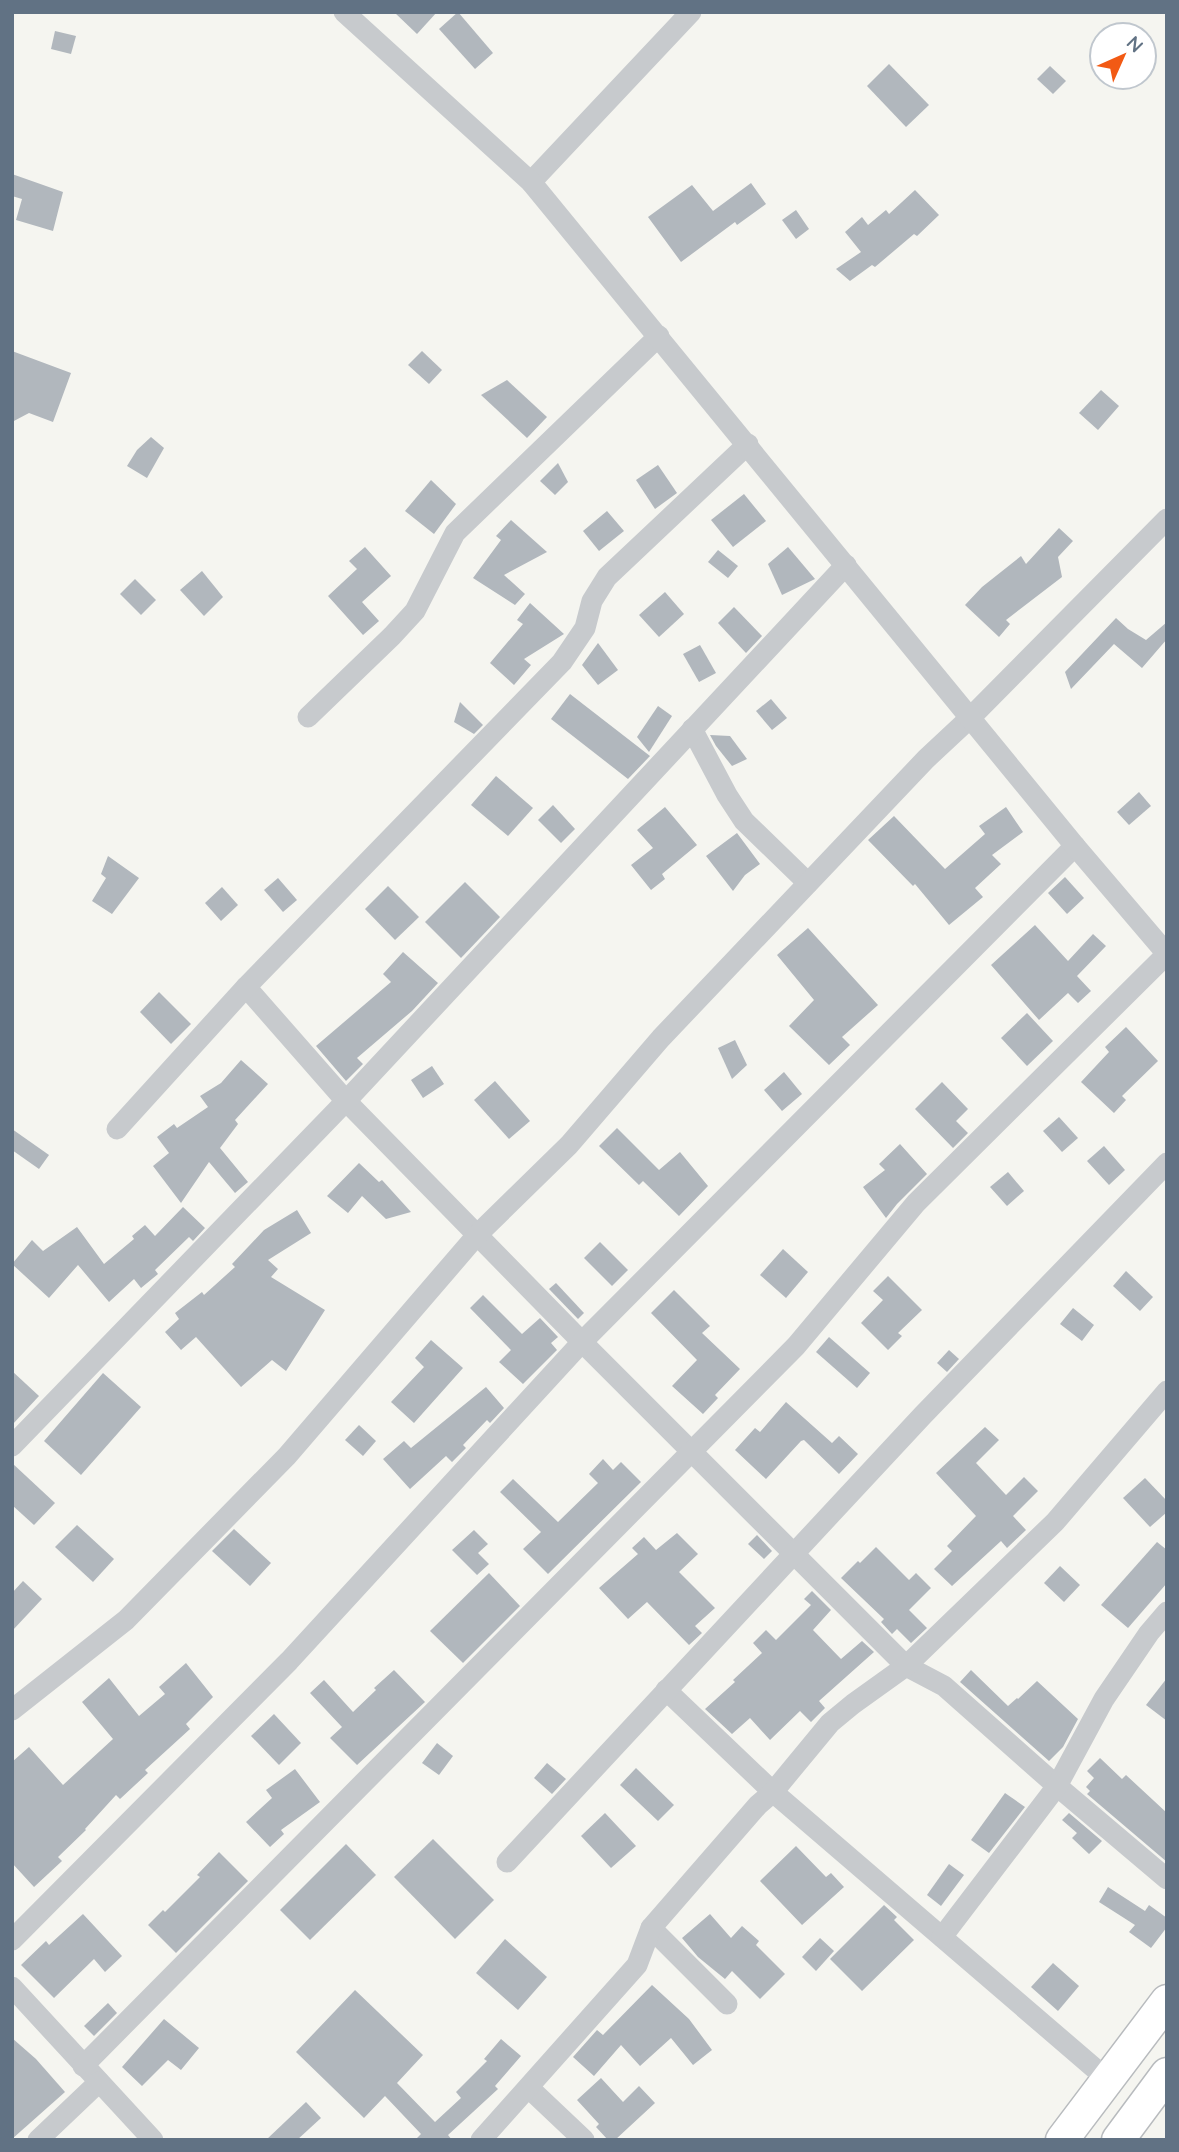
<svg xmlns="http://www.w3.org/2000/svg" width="1179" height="2152" font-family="Quicksand,sans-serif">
	<rect width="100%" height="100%" fill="#f5f5f0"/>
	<g fill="#b1b7bd">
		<path d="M394,12H437L417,34Z"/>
		<path d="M458,12L493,53L475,69L439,29Z"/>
		<path d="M55,31L76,36L71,54L51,49Z"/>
		<path d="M889,64L929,105L906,127L867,86Z"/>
		<path d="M1050,66L1066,81L1053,94L1037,79Z"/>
		<path d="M12,174L63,192L53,231L16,220L22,199L12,196Z"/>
		<path d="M751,183L766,204L737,225L735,222L681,262L648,217L692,185L713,211Z"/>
		<path d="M915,190L939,215L917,236L914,234L875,267L872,265L850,281L836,269L861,252L845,232L862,217L868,225L886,210L889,214Z"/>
		<path d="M796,210L809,229L796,239L782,220Z"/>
		<path d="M12,351L71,373L53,422L29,413L12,422Z"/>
		<path d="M422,351L442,370L429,384L408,365Z"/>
		<path d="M507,380L547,417L527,438L481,395Z"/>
		<path d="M1101,390L1119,406L1098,430L1079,413Z"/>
		<path d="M151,437L164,448L147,478L127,466L137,450Z"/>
		<path d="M558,463L568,482L555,495L540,481Z"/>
		<path d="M658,465L677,493L655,509L636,480Z"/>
		<path d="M431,480L456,504L434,534L405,511Z"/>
		<path d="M744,494L766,521L733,547L711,520Z"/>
		<path d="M607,511L624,531L599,551L583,531Z"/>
		<path d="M511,520L547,552L504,575L525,594L515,605L473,578L501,540L496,536Z"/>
		<path d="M1059,528L1073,541L1058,557L1062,577L1006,620L1010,624L999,637L965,605L982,587L1021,556L1026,564Z"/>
		<path d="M365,547L391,576L362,602L379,621L363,635L328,596L357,569L349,561Z"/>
		<path d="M788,547L815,579L782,595L768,564Z"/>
		<path d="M718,550L738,566L728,578L708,562Z"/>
		<path d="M202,571L223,597L204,616L180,590Z"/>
		<path d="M135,579L156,600L141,615L120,594Z"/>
		<path d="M665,592L684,614L659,637L639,615Z"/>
		<path d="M530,603L564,634L524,659L531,665L514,685L490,663L523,624L517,620Z"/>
		<path d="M734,607L762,636L746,653L718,623Z"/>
		<path d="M1116,618L1128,629L1146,640L1167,622V639L1142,668L1114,644L1071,689L1065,672Z"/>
		<path d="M598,643L618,670L598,685L582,665Z"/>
		<path d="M700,645L716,673L699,682L683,654Z"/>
		<path d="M570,694L650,756L628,779L551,719Z"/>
		<path d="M771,699L787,718L772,730L756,711Z"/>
		<path d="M460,702L483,725L474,734L454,722Z"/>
		<path d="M658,706L672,716L649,752L637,737Z"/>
		<path d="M710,735L730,736L747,759L732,766L716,746Z"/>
		<path d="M496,776L533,808L508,836L471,805Z"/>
		<path d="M1139,792L1151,806L1129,825L1117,812Z"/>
		<path d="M553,805L575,829L561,843L538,820Z"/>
		<path d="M665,807L697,845L662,874L665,879L651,890L631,865L653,848L637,830Z"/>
		<path d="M1006,807L1023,832L992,855L1001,864L975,888L983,897L949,925L915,884L913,886L868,840L894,816L945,869L985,834L979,826Z"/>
		<path d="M737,833L760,864L745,875L733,891L706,856Z"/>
		<path d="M108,856L139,878L112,914L92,901L106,878L101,874Z"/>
		<path d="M1065,877L1084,898L1067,914L1048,893Z"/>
		<path d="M278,878L297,900L283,912L264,890Z"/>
		<path d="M465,882L500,917L461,958L425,922Z"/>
		<path d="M388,886L419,917L395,940L365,909Z"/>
		<path d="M222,887L238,905L221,921L205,903Z"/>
		<path d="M1035,925L1068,961L1093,934L1106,946L1077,976L1091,991L1078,1003L1068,993L1039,1020L991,965Z"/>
		<path d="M808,928L878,1005L842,1037L850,1045L829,1065L789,1026L814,1000L777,955Z"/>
		<path d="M403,952L438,983L412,1011L357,1058L363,1064L346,1081L316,1046L391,982L383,974Z"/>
		<path d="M159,992L191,1024L171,1044L140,1012Z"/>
		<path d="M1027,1013L1053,1041L1027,1066L1001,1038Z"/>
		<path d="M1126,1027L1158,1061L1122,1096L1126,1100L1114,1113L1081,1082L1109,1052L1105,1047Z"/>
		<path d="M735,1040L747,1065L732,1079L718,1048Z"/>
		<path d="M241,1060L268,1084L235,1120L238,1124L220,1148L248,1182L235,1193L209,1162L181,1203L153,1166L169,1153L157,1137L174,1124L177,1128L208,1107L200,1096L221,1083Z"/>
		<path d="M432,1066L444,1084L423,1098L411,1080Z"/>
		<path d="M784,1072L802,1094L782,1111L764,1090Z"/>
		<path d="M495,1081L530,1121L509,1139L474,1100Z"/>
		<path d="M942,1082L968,1109L956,1121L968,1133L953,1148L915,1109Z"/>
		<path d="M1059,1117L1078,1138L1062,1152L1043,1131Z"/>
		<path d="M617,1128L659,1170L680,1152L708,1186L679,1216L643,1181L639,1185L599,1146Z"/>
		<path d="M12,1129L49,1155L39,1169L12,1150Z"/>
		<path d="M900,1144L927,1174L897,1204L886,1218L863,1187L885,1170L879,1164Z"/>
		<path d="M1104,1146L1125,1170L1109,1185L1087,1161Z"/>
		<path d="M359,1163L379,1182L382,1180L411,1212L386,1219L362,1196L348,1213L327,1196Z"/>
		<path d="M1008,1172L1024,1191L1007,1206L990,1187Z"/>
		<path d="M183,1207L205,1228L193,1241L189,1237L155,1270L158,1274L141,1288L134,1279L109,1302L78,1265L49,1298L12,1264L32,1240L43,1251L77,1227L104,1264L134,1239L132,1236L145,1225L155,1236Z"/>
		<path d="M297,1210L311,1233L268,1260L278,1269L271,1277L325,1310L286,1371L272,1360L241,1387L196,1337L181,1350L165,1332L179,1319L175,1313L202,1292L204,1295L235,1267L232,1264L264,1230Z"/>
		<path d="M600,1242L628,1270L612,1286L584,1258Z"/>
		<path d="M783,1249L808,1272L786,1298L760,1275Z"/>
		<path d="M1126,1271L1153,1297L1140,1311L1113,1286Z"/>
		<path d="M888,1276L922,1310L898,1333L902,1336L888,1350L861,1323L883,1300L873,1291Z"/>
		<path d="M556,1283L584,1313L578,1319L549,1289Z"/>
		<path d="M674,1290L710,1326L702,1333L740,1369L715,1395L718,1398L703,1414L672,1386L697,1360L651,1313Z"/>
		<path d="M483,1295L522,1334L540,1318L558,1337L551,1343L557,1350L523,1384L499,1362L511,1350L470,1308Z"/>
		<path d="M1073,1308L1094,1325L1082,1341L1060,1324Z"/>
		<path d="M829,1337L870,1373L857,1388L816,1352Z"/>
		<path d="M431,1340L463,1368L414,1423L391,1402L424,1367L415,1358Z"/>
		<path d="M949,1350L959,1359L947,1372L937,1363Z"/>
		<path d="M12,1371L39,1396L12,1425Z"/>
		<path d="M103,1373L141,1407L81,1475L44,1441Z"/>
		<path d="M486,1387L504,1408L490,1423L487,1420L463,1445L466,1448L452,1462L446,1456L410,1489L383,1459L404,1441L411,1448Z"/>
		<path d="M786,1402L832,1443L839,1436L858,1454L839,1474L804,1440L801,1441L766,1479L735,1450L755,1428L760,1432Z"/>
		<path d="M359,1425L376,1441L363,1456L345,1440Z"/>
		<path d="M985,1427L999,1440L976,1463L1006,1495L1024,1477L1038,1491L1013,1516L1026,1530L1007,1548L1001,1541L952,1586L934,1569L952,1551L947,1546L976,1516L936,1473Z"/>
		<path d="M603,1459L613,1470L621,1462L641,1482L548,1574L523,1549L541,1532L500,1492L513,1479L558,1522L598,1483L589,1474Z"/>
		<path d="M12,1463L55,1503L34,1525L12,1505Z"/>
		<path d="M1145,1478L1167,1501V1512L1150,1527L1123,1498Z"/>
		<path d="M77,1525L114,1559L93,1582L55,1547Z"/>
		<path d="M234,1529L271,1563L250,1586L212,1551Z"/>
		<path d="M474,1530L488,1544L478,1553L489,1564L477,1575L452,1550Z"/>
		<path d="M677,1533L698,1554L679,1572L715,1608L695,1626L702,1633L689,1645L647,1602L628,1619L599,1588L638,1554L632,1548L644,1537L656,1550Z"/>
		<path d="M757,1535L772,1551L764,1559L748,1544Z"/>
		<path d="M1157,1542L1167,1550V1583L1128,1628L1101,1605Z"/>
		<path d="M876,1547L909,1580L916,1573L931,1588L909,1610L927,1628L911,1643L897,1629L892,1634L881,1622L884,1619L841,1578L858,1561L860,1563Z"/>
		<path d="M1060,1566L1080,1585L1064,1602L1044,1583Z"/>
		<path d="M489,1573L520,1606L463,1663L430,1631Z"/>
		<path d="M23,1581L42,1599L12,1631V1593Z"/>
		<path d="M812,1591L831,1610L813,1630L841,1659L862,1641L874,1652L819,1701L825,1708L811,1722L800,1711L770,1740L750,1718L732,1734L705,1709L735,1682L733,1680L762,1653L753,1643L766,1630L776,1640L811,1605L804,1599Z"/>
		<path d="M186,1663L213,1697L186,1724L190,1729L145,1770L148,1773L120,1799L116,1795L85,1829L86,1830L58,1857L62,1861L34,1887L12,1863V1762L29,1747L63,1785L113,1739L82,1702L109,1678L139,1716L165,1694L159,1687Z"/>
		<path d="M394,1670L425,1702L357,1765L330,1738L342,1727L310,1693L324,1680L353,1712L376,1690L374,1688Z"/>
		<path d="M971,1670L1008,1706L1017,1698L1018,1699L1037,1681L1078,1719L1063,1747L1049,1761L960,1682Z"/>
		<path d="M1167,1678V1721L1146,1705Z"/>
		<path d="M274,1714L301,1743L279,1765L251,1736Z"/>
		<path d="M437,1743L453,1756L439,1775L422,1763Z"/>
		<path d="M1100,1758L1122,1779L1126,1775L1167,1813V1862L1087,1794L1090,1791L1086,1787L1094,1778L1087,1771Z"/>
		<path d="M547,1763L566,1779L552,1794L534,1778Z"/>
		<path d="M636,1768L674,1805L658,1821L620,1785Z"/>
		<path d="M295,1769L320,1802L281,1830L284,1834L270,1847L246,1822L272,1798L266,1790Z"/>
		<path d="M1005,1793L1025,1807L989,1853L971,1840Z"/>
		<path d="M605,1813L636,1846L611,1868L581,1836Z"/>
		<path d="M1069,1813L1102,1841L1089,1854L1072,1838L1077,1833L1062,1820Z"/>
		<path d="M433,1839L494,1900L455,1939L394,1877Z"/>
		<path d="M346,1844L376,1875L310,1940L280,1910Z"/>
		<path d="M796,1846L826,1877L831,1873L844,1887L802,1925L760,1881Z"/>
		<path d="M219,1852L248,1881L176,1953L148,1925L163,1910L165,1912L200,1877L197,1875Z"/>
		<path d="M949,1864L964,1875L941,1906L927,1895Z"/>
		<path d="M1108,1887L1145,1911L1149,1905L1167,1918V1927L1151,1948L1129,1932L1135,1925L1099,1902Z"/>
		<path d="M884,1905L897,1917L894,1920L914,1940L862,1991L830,1959Z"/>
		<path d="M83,1914L122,1956L105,1972L94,1959L54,1998L21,1965L46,1941L49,1945Z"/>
		<path d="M710,1914L731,1938L742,1926L759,1941L756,1945L785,1974L760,1999L732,1971L725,1979L698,1957L682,1938Z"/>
		<path d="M820,1938L834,1951L816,1971L802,1957Z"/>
		<path d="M505,1939L547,1977L518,2010L476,1973Z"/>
		<path d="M1053,1963L1079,1986L1058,2011L1031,1987Z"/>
		<path d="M652,1985L689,2019L712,2050L693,2065L671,2038L640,2066L621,2045L594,2076L573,2057L597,2030L603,2035Z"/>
		<path d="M355,1990L423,2055L397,2083L435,2122L461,2098L456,2092L487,2061L484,2059L501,2039L521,2056L495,2086L498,2089L448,2135L452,2140H415L421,2134L385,2096L364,2118L296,2052Z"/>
		<path d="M108,2003L117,2013L94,2036L84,2026Z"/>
		<path d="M164,2019L199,2048L181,2070L168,2060L142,2086L122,2067Z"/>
		<path d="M12,2038L36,2059L65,2092L12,2139Z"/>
		<path d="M601,2078L623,2102L639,2086L655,2103L615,2140H608L596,2127L599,2124L577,2100Z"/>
		<path d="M306,2102L321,2118L297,2140H266Z"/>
	</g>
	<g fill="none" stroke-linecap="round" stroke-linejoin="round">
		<g stroke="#b8bbbe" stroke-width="35">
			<g id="highway">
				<path d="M1062,2140L1167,2001"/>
				<path d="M1118,2140L1167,2074"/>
			</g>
		</g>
		<g stroke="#c7cacd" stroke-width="21">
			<path d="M531,182L691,12"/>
			<path d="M308,717L392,636L415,611L455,533L659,336"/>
			<path d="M692,729L727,795L744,821L808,883"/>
			<path d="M246,987L346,1101L582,1342L906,1666L944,1686L1057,1786L1167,1879"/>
			<path d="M117,1129L246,987L562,662L585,628L592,601L607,577L748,444"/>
			<path d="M12,1446L346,1101L846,565"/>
			<path d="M666,1690L773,1792L1107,2079"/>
			<path d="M12,1710L126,1620L287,1456L477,1235L569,1145L661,1038L926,759L971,717L1167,519"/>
			<path d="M507,1862L923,1415L1167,1163"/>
			<path d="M651,1928L727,2004"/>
			<path d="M942,1937L1057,1786L1104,1699L1149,1633L1167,1612"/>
			<path d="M12,1940L289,1661L582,1342L1075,846"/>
			<path d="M12,1987L153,2140"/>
			<path d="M83,2066L796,1346L916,1203L1167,954L1075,846L531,182L344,12"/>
			<path d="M529,2088L584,2140"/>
			<path d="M38,2140L99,2082"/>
			<path d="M481,2140L637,1965L651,1928L758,1805L773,1792L830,1723L853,1704L906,1666L1055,1522L1167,1391"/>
		</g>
		<use href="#highway" stroke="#fff" stroke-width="32"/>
	</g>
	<rect width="1179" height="2152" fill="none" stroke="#617284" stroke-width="28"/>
	<g transform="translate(1123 56) rotate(45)"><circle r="33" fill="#ffffff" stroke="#c0c7ce" stroke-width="2"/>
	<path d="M0-5L12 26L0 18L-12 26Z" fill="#f25a14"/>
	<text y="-10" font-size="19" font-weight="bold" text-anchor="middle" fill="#617284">N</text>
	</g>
</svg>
